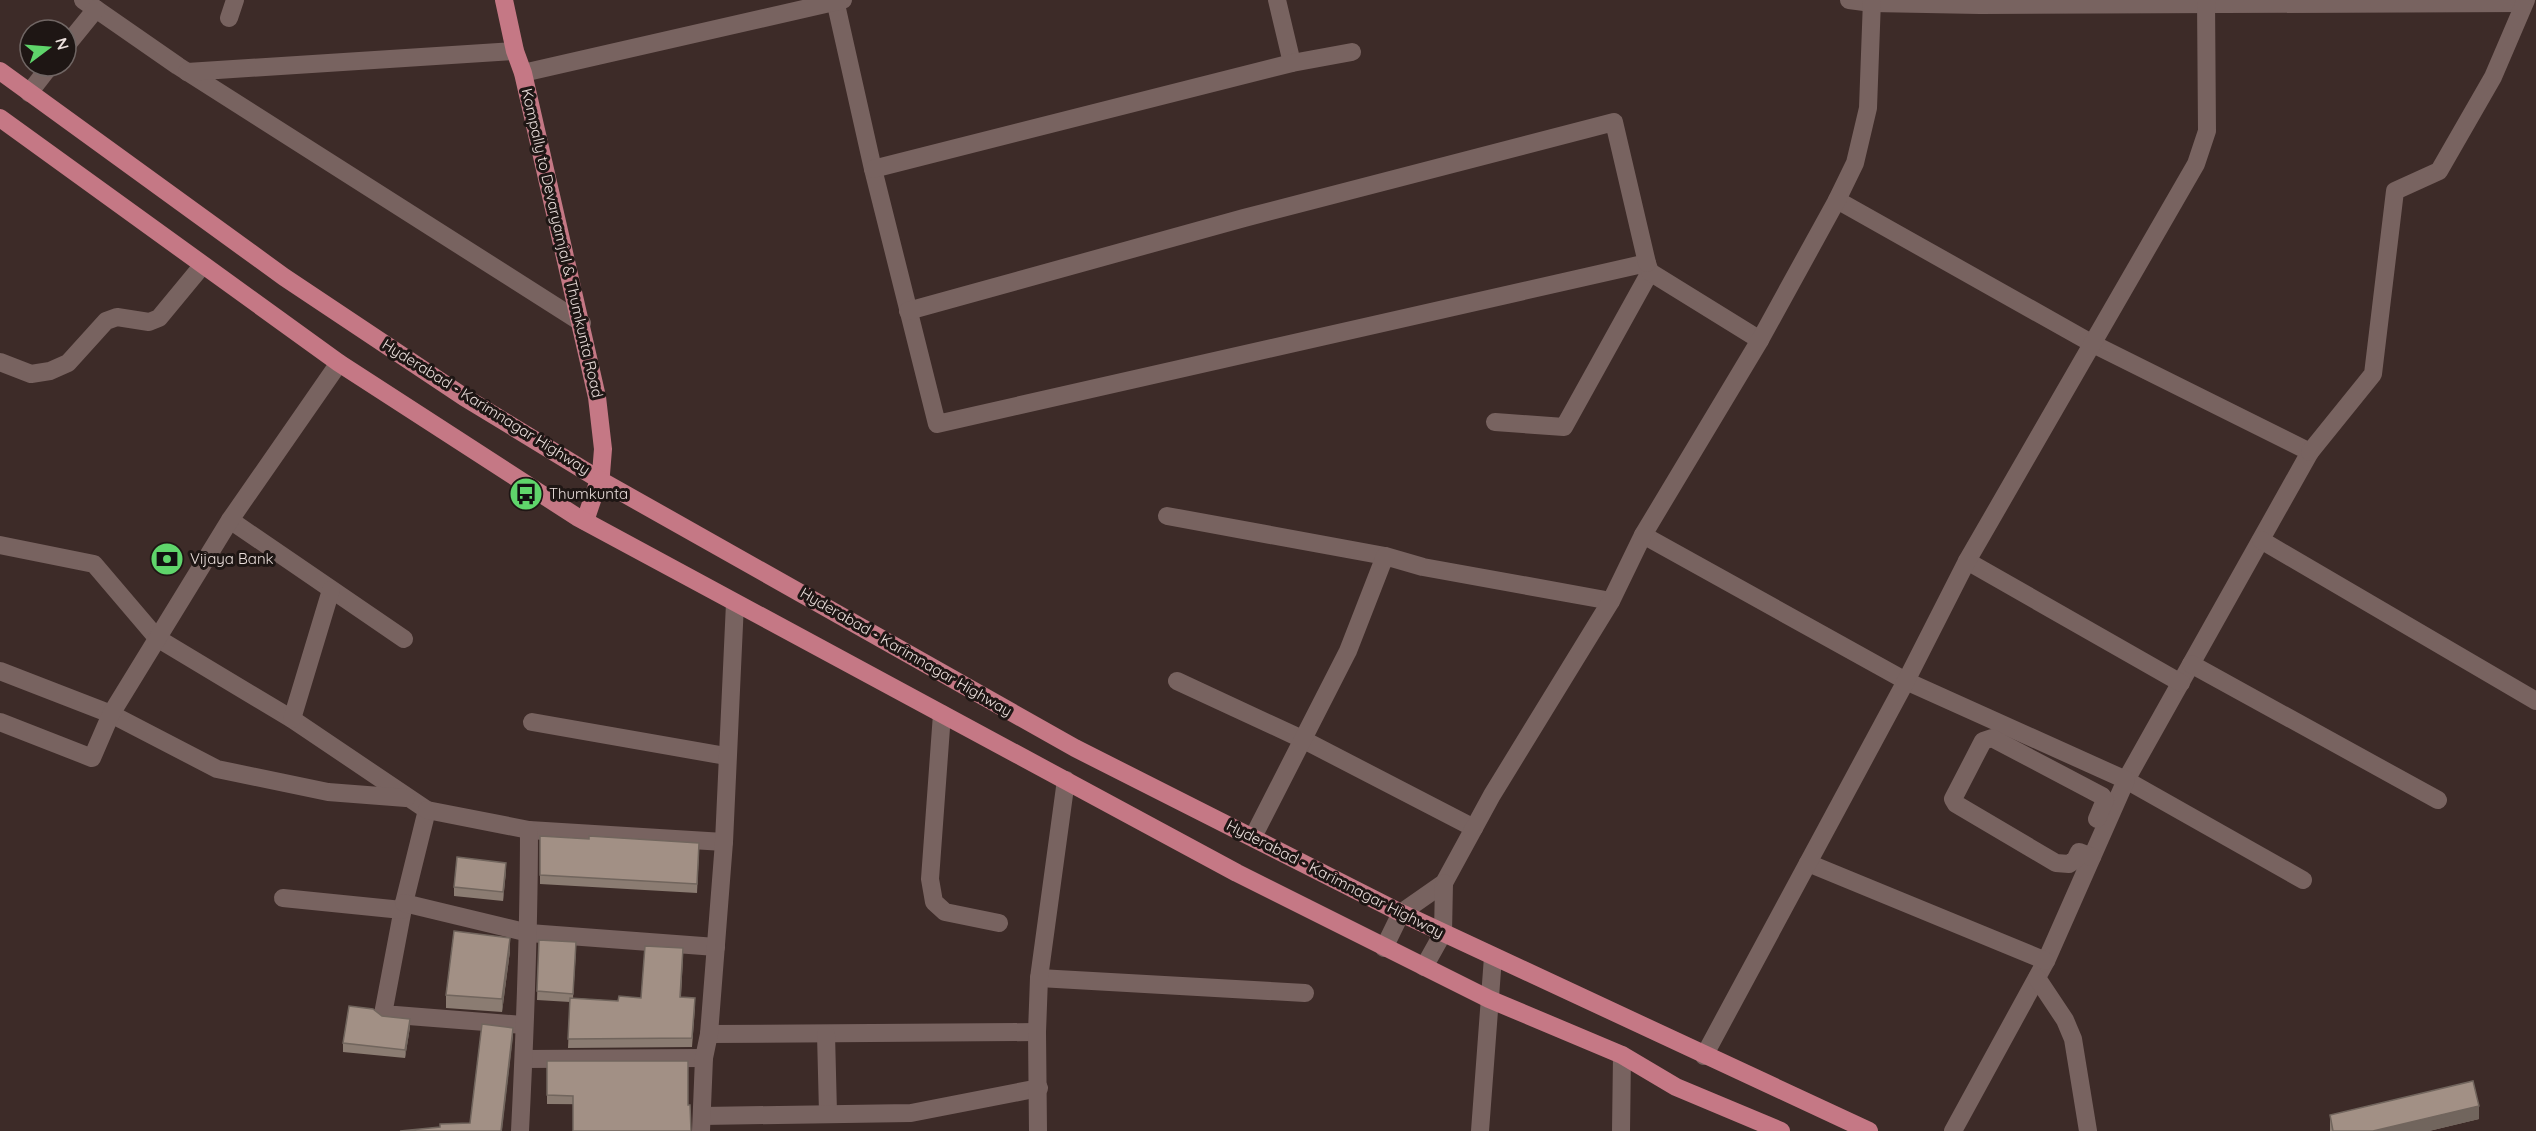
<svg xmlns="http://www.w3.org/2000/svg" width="2536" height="1131" font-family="Quicksand,sans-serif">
	<rect width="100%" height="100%" fill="#3d2b28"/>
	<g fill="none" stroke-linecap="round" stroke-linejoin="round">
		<g stroke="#786360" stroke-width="18">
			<path d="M83,0L178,66L582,323"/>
			<path d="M835,0L873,169L937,424L1647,263L1650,272L1564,427L1495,422"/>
			<path d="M1277,0L1292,63"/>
			<path d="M1849,0L1872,3L1980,5L2524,3"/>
			<path d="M229,18L235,0"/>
			<path d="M66,46L96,9"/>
			<path d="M187,72L515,51"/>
			<path d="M523,73L843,0"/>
			<path d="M29,93L50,66"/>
			<path d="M873,169L1292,63L1352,52"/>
			<path d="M1837,200L2093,344L2310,452L2126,780L2303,880"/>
			<path d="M1650,272L1760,340"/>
			<path d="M908,311L1244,218L1614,122L1647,263"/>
			<path d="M0,362L31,374L50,371L68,363L106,321L117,317L149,322L159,318L202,266"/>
			<path d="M2310,452L2373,374L2395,191L2439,171L2493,77L2526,0"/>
			<path d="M1167,516L1385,556"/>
			<path d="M230,520L404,639"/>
			<path d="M1643,535L1906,681L2126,780L2046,961L1953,1131"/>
			<path d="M2261,540L2536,701"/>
			<path d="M0,545L94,564L157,638L292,719L427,810L404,903L383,1014L523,1025"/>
			<path d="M1967,561L2181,683"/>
			<path d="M2191,664L2438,800"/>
			<path d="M0,671L111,714L217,769L328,792L406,798"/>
			<path d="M1177,681L1302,739L1474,828"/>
			<path d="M942,714L930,879L934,902L945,912L999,923"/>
			<path d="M292,719L331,590"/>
			<path d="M0,722L92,758L111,714L230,520L339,363"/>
			<path d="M532,722L726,756"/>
			<path d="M427,810L529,830L724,842"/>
			<path d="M1253,837L1348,651L1385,556L1423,567L1611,601"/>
			<path d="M2092,857L2079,852L2075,860L2069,864L2056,863L1956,804L1953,799L1983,741L1992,738L2102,796L2105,800L2097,819"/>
			<path d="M1808,863L2046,961"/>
			<path d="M283,898L402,910"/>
			<path d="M404,903L529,933L716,947"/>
			<path d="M1384,948L1401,913L1444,883L1492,795L1611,601L1643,535L1760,340L1837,200L1855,163L1868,108L1872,0"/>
			<path d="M1424,967L1443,933L1444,883"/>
			<path d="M1039,978L1305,993"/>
			<path d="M2037,978L2065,1020L2073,1039L2088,1131"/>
			<path d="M709,1034L1037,1032"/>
			<path d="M826,1034L828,1113"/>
			<path d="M1704,1056L1906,681L1967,561L2196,164L2207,131L2206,0"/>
			<path d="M524,1059L704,1058"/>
			<path d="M702,1116L911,1113L1039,1088"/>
			<path d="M520,1131C525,1031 529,930 529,830"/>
			<path d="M701,1131L704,1058L709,1034L724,842L735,603"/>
			<path d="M1038,1131L1037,1032L1039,978L1066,780"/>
			<path d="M1480,1131L1493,957"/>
			<path d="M1621,1131L1622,1055"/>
		</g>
		<g stroke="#c57885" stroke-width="18">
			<path d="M504,0L515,51L523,73L597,397L603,449L601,474L585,521"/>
			<path d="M0,71L284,277L464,397L600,480L1075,748L1401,913L1869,1131"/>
			<path d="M0,118L339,363L577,517L1237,873L1489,999L1622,1055L1676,1087L1781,1131"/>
		</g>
	</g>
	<g fill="#8b7c72">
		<path d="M540,836L589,839L699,852L697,893L540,884Z"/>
		<path d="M506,871L503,901L454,896V887Z"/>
		<path d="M539,940L576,951L573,998L618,1001L641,998L683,957L681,997L695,1007L692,1047L568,1048L570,1002L537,1000Z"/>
		<path d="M510,951L502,1012L446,1008V995Z"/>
		<path d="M410,1027L405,1058L343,1052V1043Z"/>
		<path d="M547,1061L688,1105L547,1104Z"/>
		<path d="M2330,1115L2479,1119L2429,1131H2330Z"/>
	</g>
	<g fill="#71655d">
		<path d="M506,863V871L503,901V892Z"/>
		<path d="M510,938V951L502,1012V999Z"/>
		<path d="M410,1019V1027L405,1058V1050Z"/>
		<path d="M513,1028V1037L502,1131H501Z"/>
		<path d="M2479,1106V1119L2429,1131H2373Z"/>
	</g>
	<g fill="#a29085" stroke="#71655d" stroke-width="1.5">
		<path d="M540,836L589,839V836L699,843L697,884L540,875Z"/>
		<path d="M457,857L506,863L503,892L454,887Z"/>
		<path d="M454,931L510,938L502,999L446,995Z"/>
		<path d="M539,940L576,942L573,994L537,991Z"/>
		<path d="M645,946L683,948L680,997L695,998L692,1038L568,1039L570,998L618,1001L619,996L641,998Z"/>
		<path d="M349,1006L373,1009L382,1016L410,1019L405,1050L343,1043Z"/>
		<path d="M482,1024L513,1028L501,1131H400L440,1127V1124L470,1123Z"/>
		<path d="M547,1061H688V1105H690L691,1131H573V1096L547,1095Z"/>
		<path d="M2473,1081L2479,1106L2373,1131H2333L2330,1115Z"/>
	</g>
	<defs>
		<g id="bus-disc" transform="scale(1.725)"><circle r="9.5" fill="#5fd56b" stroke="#1e1614"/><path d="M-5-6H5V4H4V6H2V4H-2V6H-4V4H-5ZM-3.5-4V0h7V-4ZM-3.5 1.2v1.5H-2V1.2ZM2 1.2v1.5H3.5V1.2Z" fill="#111"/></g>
		<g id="bank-disc" transform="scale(1.725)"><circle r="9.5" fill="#5fd56b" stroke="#1e1614"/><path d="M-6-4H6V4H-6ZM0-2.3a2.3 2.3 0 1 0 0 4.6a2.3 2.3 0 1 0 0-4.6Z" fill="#111"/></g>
	</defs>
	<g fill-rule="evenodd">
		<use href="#bus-disc" x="526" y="494"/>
		<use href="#bank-disc" x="167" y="559"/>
	</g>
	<g text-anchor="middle" stroke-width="6" stroke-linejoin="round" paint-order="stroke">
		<g font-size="15" fill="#ebdfdc" stroke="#1e1614">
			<text transform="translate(562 243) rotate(77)" y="5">Kompally to Devaryamjal &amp; Thumkunta Road</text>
			<text transform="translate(486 407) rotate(32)" y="5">Hyderabad - Karimnagar Highway</text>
			<text transform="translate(906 652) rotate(30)" y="5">Hyderabad - Karimnagar Highway</text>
			<text transform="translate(1335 879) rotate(27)" y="5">Hyderabad - Karimnagar Highway</text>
		</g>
		<g font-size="15" fill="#ebdfdc" stroke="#1e1614" text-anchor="start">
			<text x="549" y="499">Thumkunta</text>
			<text x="190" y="564">Vijaya Bank</text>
		</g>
	</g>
	<g transform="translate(48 48) rotate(74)"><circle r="28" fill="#1e1614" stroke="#706664" stroke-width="1.5"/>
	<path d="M0-4.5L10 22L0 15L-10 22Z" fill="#5fd56b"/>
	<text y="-9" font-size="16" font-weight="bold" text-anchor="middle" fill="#ebdfdc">N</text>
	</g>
</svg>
